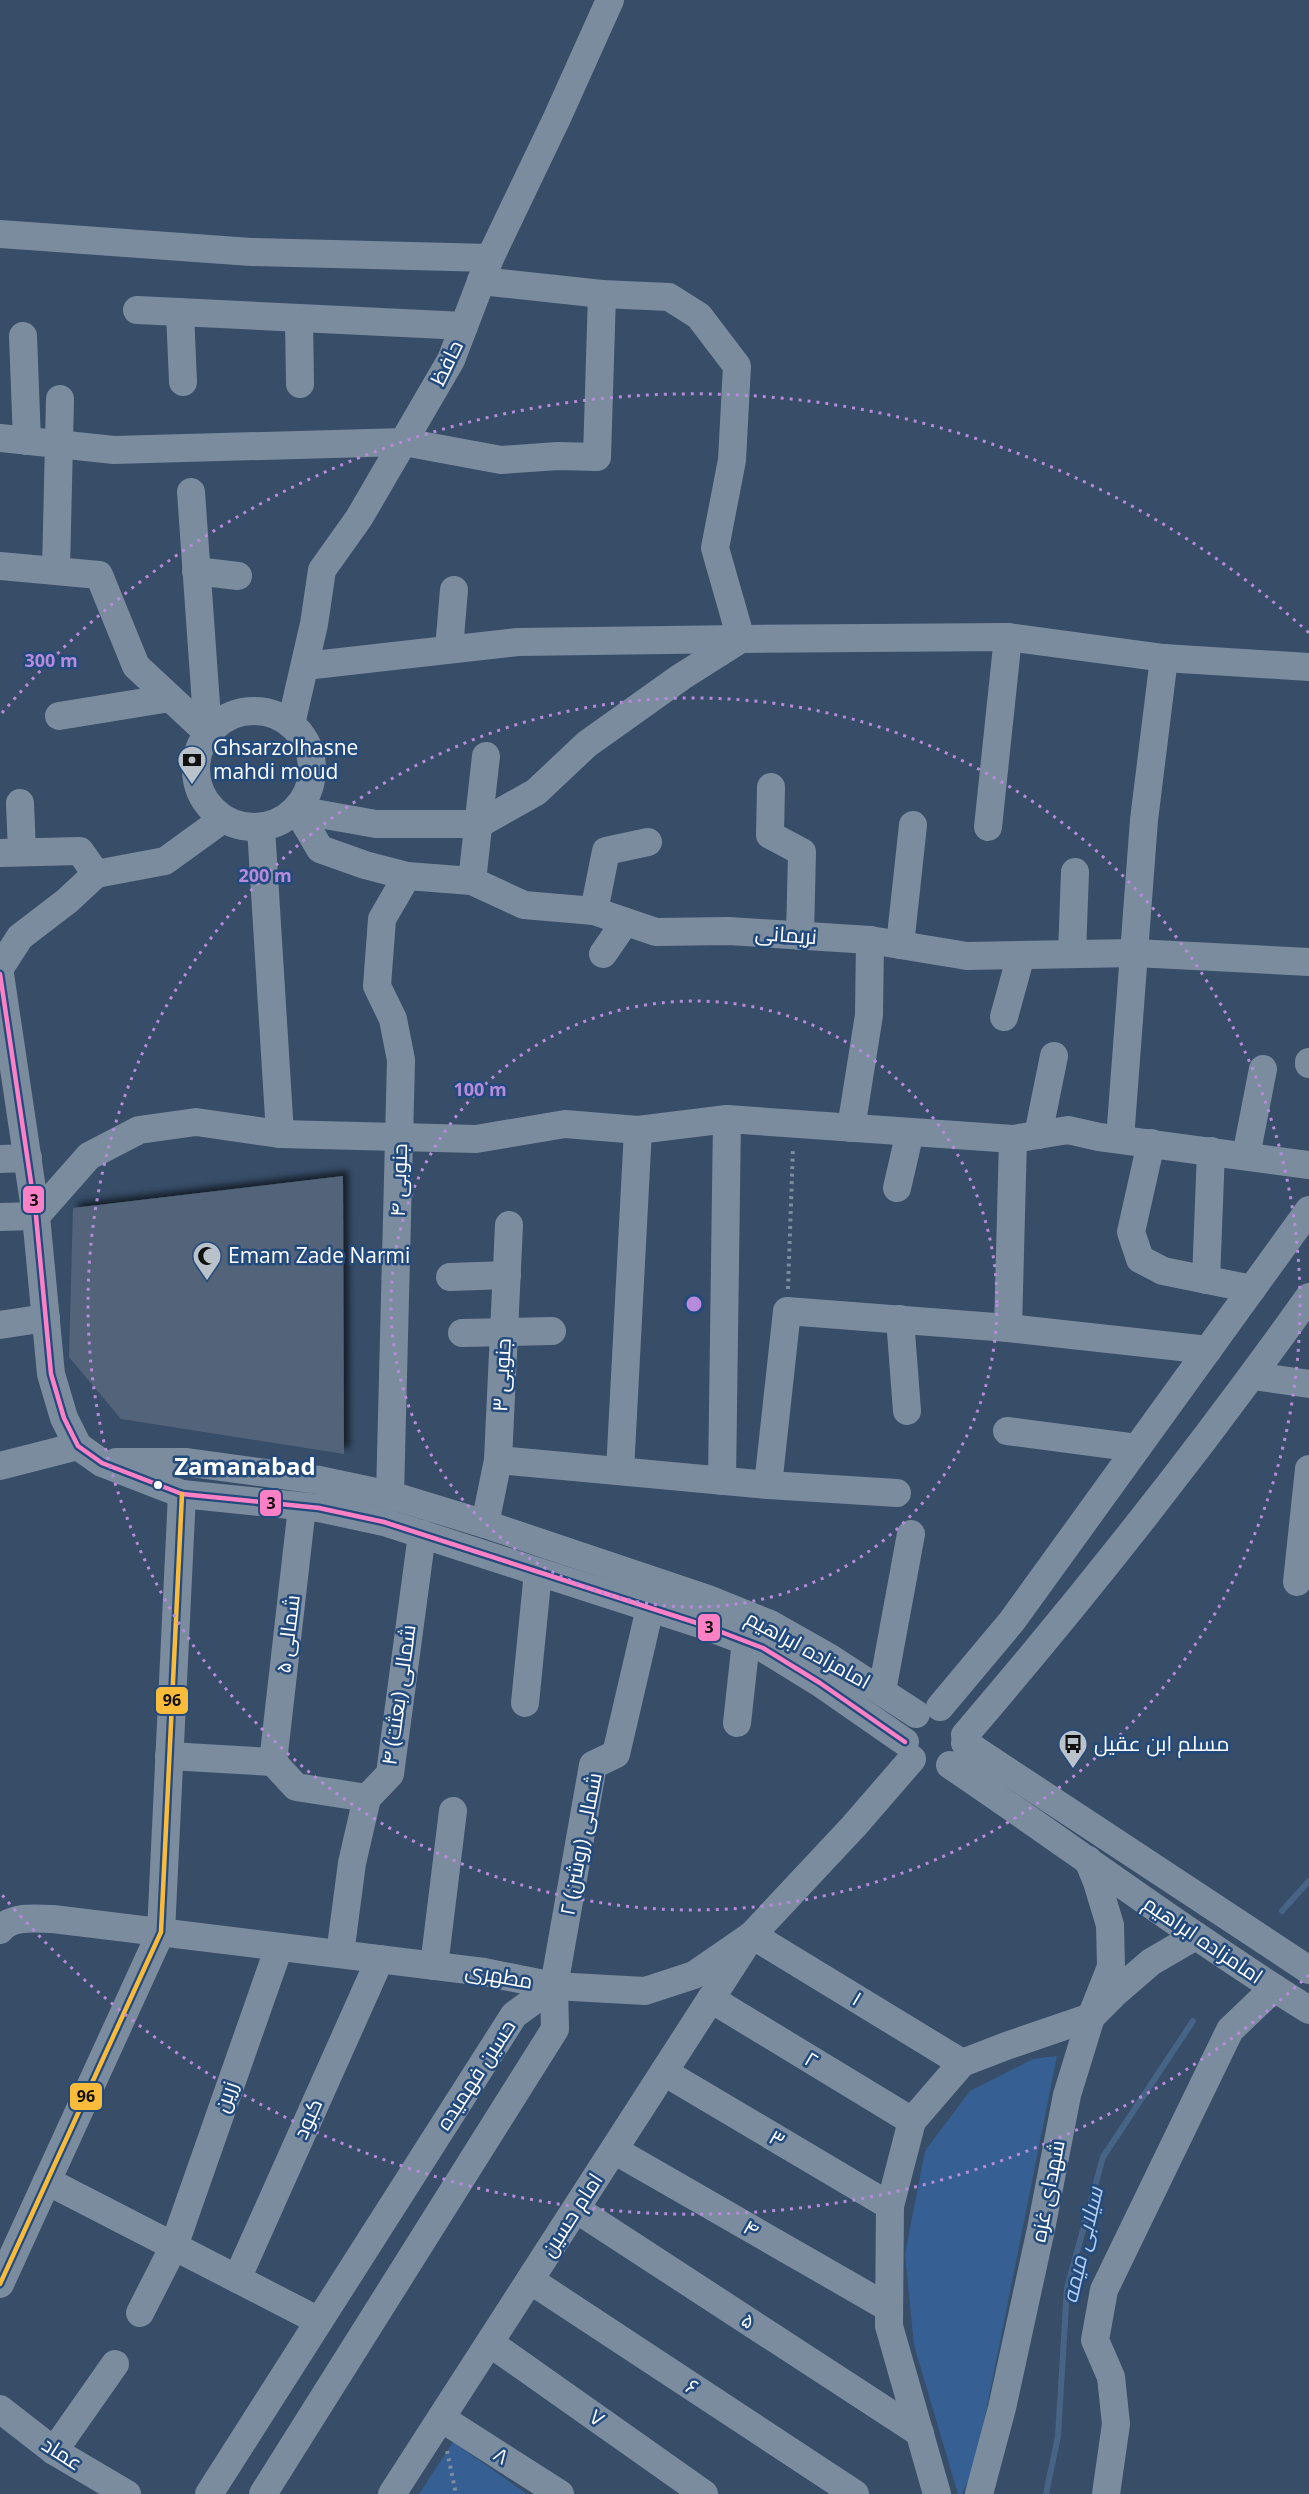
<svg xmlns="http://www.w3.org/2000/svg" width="1309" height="2494" font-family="'Open Sans',Cairo,sans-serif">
	<defs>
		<filter id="shadow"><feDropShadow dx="5.5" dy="-5.5" stdDeviation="3" flood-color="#0009"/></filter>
	</defs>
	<rect width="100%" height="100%" fill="#374d68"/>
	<g fill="#366093">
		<path d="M1057,2056L975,2467L962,2494H958L914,2345L905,2254L925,2151L970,2091L1033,2059Z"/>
		<path d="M453,2442L527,2494H419Z"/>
	</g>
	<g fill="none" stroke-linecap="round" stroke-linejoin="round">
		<g stroke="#476487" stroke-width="6">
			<path d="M1282,1911L1309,1881"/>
			<path d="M1046,2494L1058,2436L1067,2288L1103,2157L1193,2021"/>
		</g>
	</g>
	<path fill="#52647a" filter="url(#shadow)" d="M343,1176L344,1454L121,1419L69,1357L73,1208Z"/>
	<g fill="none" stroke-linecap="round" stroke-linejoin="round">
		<g stroke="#7c8c9f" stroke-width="4" stroke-dasharray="3 4.5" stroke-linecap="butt">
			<path d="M788,1289L793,1147"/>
			<path d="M447,2451L456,2494"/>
		</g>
		<g stroke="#7c8c9f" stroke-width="28">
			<path d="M0,234L251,252L490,258"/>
			<path d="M137,310L464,326"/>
			<path d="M180,312L183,382"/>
			<path d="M299,318L300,384"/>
			<path d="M23,336L27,441"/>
			<path d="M0,438L114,450L404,442L501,460L558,456L597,457L602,294"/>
			<path d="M191,492L208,733"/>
			<path d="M0,566L99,575L136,666L208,733"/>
			<path d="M56,570L60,399"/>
			<path d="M196,571L238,576"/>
			<path d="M449,649L454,590"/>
			<path d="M305,666L518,642L741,639L715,548L732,460L737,366L699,316L669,297L602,294L481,281"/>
			<circle cx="254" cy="769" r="58"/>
			<path d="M59,716L170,698"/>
			<path d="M291,724L314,624L322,570L359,518L451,360L490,258L557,118L610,0"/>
			<path d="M771,787L770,835L802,852L800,936"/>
			<path d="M20,803L22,852"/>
			<path d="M297,810L376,824H479L536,792L587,744L681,677L741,639L1008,637L1164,658L1309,667"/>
			<path d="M297,810L320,849L365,865L407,876L472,881L524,905L594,911L656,932L729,931L870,940L967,956L1135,953L1309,962"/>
			<path d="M988,827L1008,637"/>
			<path d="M261,828L280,1134"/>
			<path d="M0,853L80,851L96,874"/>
			<path d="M472,881L486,756"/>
			<path d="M594,911L606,851L648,842"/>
			<path d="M900,945L913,825"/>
			<path d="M603,954L625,922"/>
			<path d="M1072,954L1075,872"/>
			<path d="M0,968L20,937L67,901L96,874L165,861L223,819"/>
			<path d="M0,974L36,1216L51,1374L64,1418L78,1446L102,1463L182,1494L319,1508L384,1522L703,1625L763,1648L820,1683L905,1742"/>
			<path d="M1004,1017L1021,955"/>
			<path d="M1309,1064V1062"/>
			<path d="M851,1128L869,1015L870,940"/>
			<path d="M1038,1135L1054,1056"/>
			<path d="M1120,1139L1144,820L1164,658"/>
			<path d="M1151,1143L1131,1232L1140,1259L1163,1271L1252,1289"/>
			<path d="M1246,1156L1263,1069"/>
			<path d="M0,1159L28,1158"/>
			<path d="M897,1188L910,1132"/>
			<path d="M36,1216L89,1156L139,1130L196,1122L280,1134L476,1139L565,1124L638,1130L727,1119L1013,1139"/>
			<path d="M0,1217L36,1216"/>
			<path d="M450,1277L507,1275"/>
			<path d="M1206,1280L1211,1151"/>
			<path d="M900,1319L907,1411"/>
			<path d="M0,1325L46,1318"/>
			<path d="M1008,1328L1013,1139L1068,1130L1099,1137L1309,1165"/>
			<path d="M462,1333L552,1331"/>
			<path d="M1253,1376L1309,1384"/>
			<path d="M1007,1431L1137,1448"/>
			<path d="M498,1460L768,1485L897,1493"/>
			<path d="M116,1462H185L319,1480L390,1495L485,1524L708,1599L770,1624L830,1658L916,1714"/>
			<path d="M0,1466L78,1446"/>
			<path d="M620,1471L638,1130"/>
			<path d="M722,1481L727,1119"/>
			<path d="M768,1485L787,1311L1008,1328L1208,1350"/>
			<path d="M390,1495L401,1060L393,1019L377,986L382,919L407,876"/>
			<path d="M485,1524L498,1460L509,1225"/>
			<path d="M1297,1582L1309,1469"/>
			<path d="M882,1691L911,1534"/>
			<path d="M525,1703L538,1572"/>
			<path d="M940,1707L1012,1621L1309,1210"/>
			<path d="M737,1723L746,1641"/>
			<path d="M965,1735C1086,1594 1201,1448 1309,1297"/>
			<path d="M965,1743L1309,1970"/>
			<path d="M169,1756L273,1762L296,1787L367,1798"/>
			<path d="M273,1762L302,1507"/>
			<path d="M950,1765C1070,1846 1186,1933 1309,2010"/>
			<path d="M0,1930C12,1915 36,1919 53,1919L484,1972L554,1986L645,1991L694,1975L752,1935L854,1826L912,1759"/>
			<path d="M340,1954L352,1863L367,1798L390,1774L422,1534"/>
			<path d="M434,1966L453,1811"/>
			<path d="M711,1999L912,2121"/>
			<path d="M664,2072L890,2206"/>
			<path d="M614,2150L889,2308"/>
			<path d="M47,2181L319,2321"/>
			<path d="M576,2209L920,2433"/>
			<path d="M237,2279L380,1959"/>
			<path d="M530,2280L855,2494"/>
			<path d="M0,2284L161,1932L182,1494"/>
			<path d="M140,2313L174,2246L279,1947"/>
			<path d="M490,2343L704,2494"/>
			<path d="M0,2409L54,2451L127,2494"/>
			<path d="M441,2418L560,2494"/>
			<path d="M54,2451L115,2364"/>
			<path d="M209,2494L514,2015L554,1986"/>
			<path d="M263,2494L555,2029L554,1986L593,1765L616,1754L650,1608"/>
			<path d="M392,2494L752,1935L962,2063"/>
			<path d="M937,2494L889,2326L890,2206L912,2121L962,2063L1009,2045L1091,2017L1114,1994L1151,1962L1194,1937"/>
			<path d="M979,2494L1002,2408L1041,2229L1067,2095L1091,2017L1111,1967L1110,1925L1097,1882L1088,1860"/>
			<path d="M1106,2494L1116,2424L1111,2377L1095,2340L1104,2290L1230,2030L1274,1988"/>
		</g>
		<g stroke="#234a7c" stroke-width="9">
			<path id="bus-1" d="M0,974L36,1216L51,1374L64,1418L78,1446L102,1463L182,1494L319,1508L384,1522L703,1625L763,1648L820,1683L905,1742"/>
		</g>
		<g stroke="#234a7c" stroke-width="9">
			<path id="bus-2" d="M0,2284L161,1932L182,1494"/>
		</g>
		<use href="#bus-1" stroke="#ff80c5" stroke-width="4.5"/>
		<use href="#bus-2" stroke="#fbbb3a" stroke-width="4.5"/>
	</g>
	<g fill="none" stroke="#b68bdc" stroke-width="3" stroke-dasharray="3 6">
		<circle cx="694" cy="1304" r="303"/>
		<circle cx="694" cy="1304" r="606"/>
		<path d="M1309 1975A910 910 0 0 1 2 1895M2 713A910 910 0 0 1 1309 633"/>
	</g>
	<defs>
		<g id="bank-pin" transform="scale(1.5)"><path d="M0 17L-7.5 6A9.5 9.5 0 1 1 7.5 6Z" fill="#b9c1ca" stroke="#234a7c"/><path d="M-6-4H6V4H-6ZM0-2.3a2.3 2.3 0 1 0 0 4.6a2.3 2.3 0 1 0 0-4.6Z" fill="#111"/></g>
		<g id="mosque-pin" transform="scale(1.5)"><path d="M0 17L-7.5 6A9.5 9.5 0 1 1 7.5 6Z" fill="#b9c1ca" stroke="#234a7c"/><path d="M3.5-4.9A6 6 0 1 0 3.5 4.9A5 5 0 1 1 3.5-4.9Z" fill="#111"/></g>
		<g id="bus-pin" transform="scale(1.5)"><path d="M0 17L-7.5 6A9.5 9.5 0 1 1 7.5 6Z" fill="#b9c1ca" stroke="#234a7c"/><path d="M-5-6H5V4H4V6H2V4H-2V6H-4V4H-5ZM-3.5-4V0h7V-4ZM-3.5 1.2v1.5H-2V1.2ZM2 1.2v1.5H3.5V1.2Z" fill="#111"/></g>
	</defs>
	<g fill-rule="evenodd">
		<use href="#bank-pin" x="192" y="760"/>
		<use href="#mosque-pin" x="207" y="1256"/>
		<use href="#bus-pin" x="1073" y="1744"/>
	</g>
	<circle fill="#fff" stroke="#234a7c" stroke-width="2" cx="158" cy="1485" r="5"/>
	<g text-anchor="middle" stroke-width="5" stroke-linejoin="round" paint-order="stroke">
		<g font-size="21" fill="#fff" stroke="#234a7c">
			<text transform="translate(447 363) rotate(-64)" y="7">حافظ</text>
			<text transform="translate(786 935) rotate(4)" y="7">نریمانی</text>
			<text transform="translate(399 1180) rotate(-88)" y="7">۴ جنوبی</text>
			<text transform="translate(502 1375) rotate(-87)" y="7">۳ جنوبی</text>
			<text transform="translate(288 1634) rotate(-83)" y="7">۵ شمالی</text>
			<text transform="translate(808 1650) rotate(29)" y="7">امامزاده ابراهیم</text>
			<text transform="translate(399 1695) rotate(-82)" y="7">۴ شمالی (بعثت)</text>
			<text transform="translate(581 1844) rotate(-79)" y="7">۲ شمالی (روشن)</text>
			<text transform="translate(1203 1940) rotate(34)" y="7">امامزاده ابراهیم</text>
			<text transform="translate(499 1976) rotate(10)" y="7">مطهری</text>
			<text transform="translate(857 1999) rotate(31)" y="7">۱</text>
			<text transform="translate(811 2060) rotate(31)" y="7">۲</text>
			<text transform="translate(476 2075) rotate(-57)" y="7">حسین فهمیده</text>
			<text transform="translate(226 2097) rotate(-71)" y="7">زرین</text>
			<text transform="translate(308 2119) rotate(-66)" y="7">کبود</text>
			<text transform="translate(777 2139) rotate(30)" y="7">۳</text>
			<text transform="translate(1048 2191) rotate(-79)" y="7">شهدای غزه</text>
			<text transform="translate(572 2215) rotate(-57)" y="7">امام حسین</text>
			<text transform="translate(751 2229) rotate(30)" y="7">۴</text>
			<text transform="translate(748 2321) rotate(33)" y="7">۵</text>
			<text transform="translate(692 2387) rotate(33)" y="7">۶</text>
			<text transform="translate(597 2418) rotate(35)" y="7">۷</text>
			<text transform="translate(62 2454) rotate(33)" y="7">عماد</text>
			<text transform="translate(501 2456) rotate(33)" y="7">۸</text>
		</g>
		<g font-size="21" fill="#fff" stroke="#234a7c" text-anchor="start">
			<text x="213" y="755">Ghsarzolhasne<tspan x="213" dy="24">mahdi moud</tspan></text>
			<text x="228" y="1263">Emam Zade Narmi</text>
			<text x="1094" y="1751">مسلم ابن عقیل</text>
		</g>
		<g font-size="22" font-style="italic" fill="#b2cded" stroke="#234a7c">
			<text transform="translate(1082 2245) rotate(-77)" y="8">سیلابی میمه</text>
		</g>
		<g font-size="24" font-weight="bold" fill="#fff" stroke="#234a7c">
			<text x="245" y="1475">Zamanabad</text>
		</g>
	</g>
	<circle cx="694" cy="1304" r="9" fill="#b68bdc" stroke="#234a7c" stroke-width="3"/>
	<g font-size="18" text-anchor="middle" font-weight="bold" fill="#b68bdc" stroke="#234a7c" stroke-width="5" stroke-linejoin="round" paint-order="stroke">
		<text x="51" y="667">300 m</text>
		<text x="265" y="882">200 m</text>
		<text x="480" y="1096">100 m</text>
	</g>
	<g stroke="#234a7c" stroke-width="2">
		<rect x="22" y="1185" width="23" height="29" rx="6" fill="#ff80c5"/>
		<rect x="259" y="1489" width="23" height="28" rx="6" fill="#ff80c5"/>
		<rect x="697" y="1613" width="24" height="29" rx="6" fill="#ff80c5"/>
		<rect x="155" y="1686" width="34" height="29" rx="6" fill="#fbbb3a"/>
		<rect x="69" y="2082" width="34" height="29" rx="6" fill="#fbbb3a"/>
	</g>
	<g font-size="16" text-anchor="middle" font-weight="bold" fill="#111">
		<text x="34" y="1206">3</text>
		<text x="271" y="1509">3</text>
		<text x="709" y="1633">3</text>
		<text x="172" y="1706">96</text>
		<text x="86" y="2102">96</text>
	</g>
</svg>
